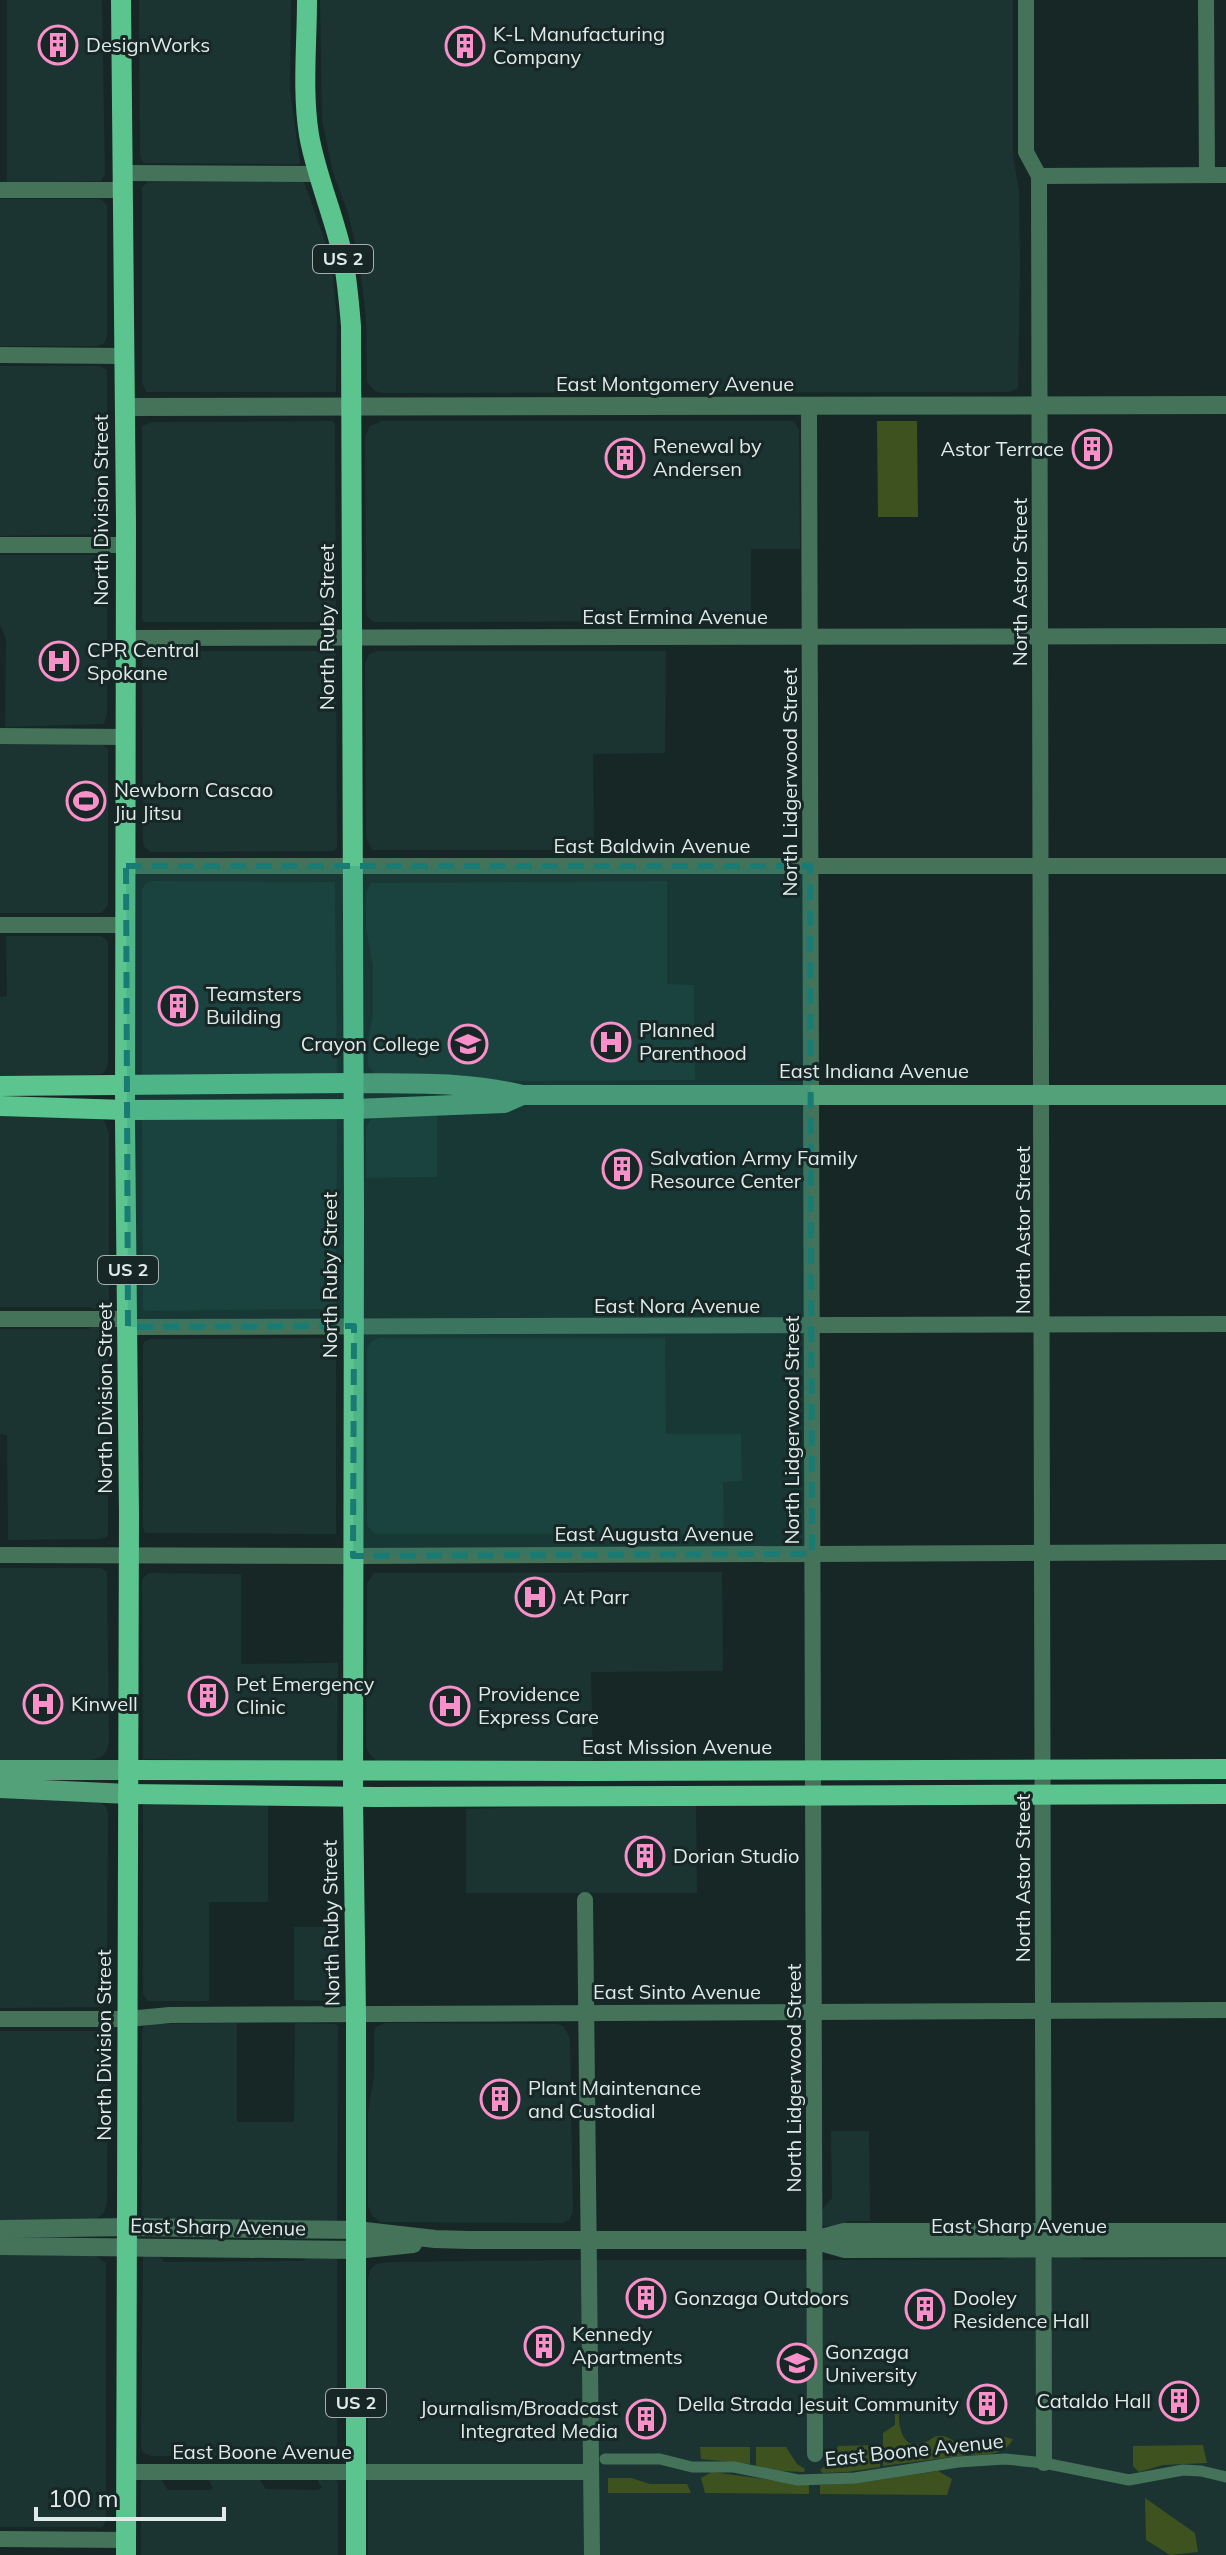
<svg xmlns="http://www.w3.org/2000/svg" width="1226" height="2555" font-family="Mulish,sans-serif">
	<rect width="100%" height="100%" fill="#172726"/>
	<g fill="#1b3432">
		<path d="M7,0H102L105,174L101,181L7,183Z"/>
		<path d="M139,0H291L290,89L300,163L298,164L143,163L140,156Z"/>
		<path d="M320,0H1013V156L1019,191L1020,265L1018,388L1010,392L383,393L375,391L367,382L366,318L359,259L348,213L333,173L322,120Z"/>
		<path d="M148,182H304L331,258L337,319L336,392H146L142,383V187Z"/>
		<path d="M0,199H100L107,205V337L104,343L99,346H0Z"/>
		<path d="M0,366H100L107,370L108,527L104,534L0,536Z"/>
		<path d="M333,421L335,424L336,619L333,622H144L142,618V426L152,422Z"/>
		<path d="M381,421H794L799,430L800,549H751V621L373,622L367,616L366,609L365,436L370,426Z"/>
		<path d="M0,555H97L107,560V714L104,724L5,727L6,640L0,624Z"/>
		<path d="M149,651H333L336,653L337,847L334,851L151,852L145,848L143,843L142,658L143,653Z"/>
		<path d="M378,651H666L665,753L593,754L594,850H372L366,838L365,663L369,654Z"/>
		<path d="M0,744H102L108,749V905L101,913H0Z"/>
		<path d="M151,881L335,882L337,1074L142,1075V889L146,883Z"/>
		<path d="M667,881V984L694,985L695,1080L506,1081L375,1075L368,1066L367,1046L373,1014V966L366,929V892L371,883Z"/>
		<path d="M6,936H100L106,939L108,943V1062L106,1070L101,1074L0,1079V997L7,996Z"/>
		<path d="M437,1113V1177L366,1178V1128L371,1119L376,1116Z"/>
		<path d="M0,1114L101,1118L105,1122L109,1133V1304L95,1309L89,1307H0Z"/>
		<path d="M337,1118L336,1309L146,1311L143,1309L142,1119Z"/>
		<path d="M92,1326L105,1328L108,1333V1533L107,1537L100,1539L8,1540L7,1435L0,1434V1329H89Z"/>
		<path d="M332,1338L336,1342V1534L145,1533L143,1528V1345L145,1341L151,1339Z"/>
		<path d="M379,1338H665L666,1434H741L742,1481L723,1482L724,1534H376L368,1527L367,1522V1348L372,1341Z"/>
		<path d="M0,1568H101L107,1572L109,1742L106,1752L101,1757L91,1760L0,1761Z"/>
		<path d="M722,1572L723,1671L591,1672L593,1763L378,1762L370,1755L366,1747L367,1583L374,1573Z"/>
		<path d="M149,1573L241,1574V1664L338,1663L337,1762L143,1759L142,1579Z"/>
		<path d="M0,1794L98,1800L106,1807L108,1813L107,2002L103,2007L0,2008Z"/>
		<path d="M268,1801V1902H209V2001H148L143,1994V1802Z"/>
		<path d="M696,1802L697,1893H466V1809Z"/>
		<path d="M294,1927H337V2001L294,2000Z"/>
		<path d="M237,2023V2122H294L295,2023L335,2024L338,2026L337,2222L144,2220L142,2218V2031L144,2026L151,2024Z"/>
		<path d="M386,2023L557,2024L563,2026L570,2038L573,2212L569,2220L563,2223L381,2222L373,2217L368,2206V2113L374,2075V2032L376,2027Z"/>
		<path d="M0,2031H100L106,2033L108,2042L107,2203L104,2213L96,2219L0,2220Z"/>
		<path d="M831,2131H869L870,2221H850L838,2226H822V2210L832,2198Z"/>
		<path d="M0,2253L93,2254L106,2263V2522L102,2527H0Z"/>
		<path d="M143,2255H157L165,2262L302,2261L311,2257L337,2258V2455L151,2456L143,2452L141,2446Z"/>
		<path d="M1011,2256L1078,2257L1085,2260L1226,2259V2555H368V2279L370,2270L376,2264L391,2262L566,2260H1001Z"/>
		<path d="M143,2479H161L168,2490H209L213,2488L208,2479L260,2480L266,2489L317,2490L322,2488L317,2479H336L338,2484V2555H141V2483Z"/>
	</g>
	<g fill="#3e521f">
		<path d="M877,421H917L918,517H878Z"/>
		<path d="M895,2412H899C898,2425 902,2449 921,2444C928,2443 932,2436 939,2436C949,2435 955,2443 964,2446L967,2455L883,2466V2433L895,2425Z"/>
		<path d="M1005,2437L1013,2439C1004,2456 988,2454 971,2455L969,2447Z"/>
		<path d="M880,2445V2467L847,2472L823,2473L820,2470L832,2460L838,2446Z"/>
		<path d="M1203,2445L1207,2463L1163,2465L1139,2472L1133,2466V2446Z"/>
		<path d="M700,2447H750V2464L701,2459Z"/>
		<path d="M756,2447H786L797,2464L805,2469L804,2472L780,2471L756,2466Z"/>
		<path d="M938,2471L952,2479L947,2495L820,2494V2485L864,2482Z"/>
		<path d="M712,2472L809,2485V2494L705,2493L701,2478Z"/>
		<path d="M608,2478H631L650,2484H687L691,2493H608Z"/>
		<path d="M1145,2498L1195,2533L1198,2552L1170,2555L1146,2540Z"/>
	</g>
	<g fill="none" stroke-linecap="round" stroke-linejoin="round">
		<path stroke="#45735a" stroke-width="11" d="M605,2459H660L692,2467H734L798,2480L855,2478L958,2462L1005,2459L1044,2463L1129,2480L1183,2470L1201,2471L1226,2477"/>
		<g stroke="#45735a" stroke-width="16">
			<path d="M1026,0V152L1039,176L1044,2463"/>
			<path d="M1206,0L1207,175"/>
			<path d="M123,173L318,174"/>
			<path d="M1039,176L1226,175"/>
			<path d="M0,190H124"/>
			<path d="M0,355L124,356"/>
			<path d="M809,406L815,2454"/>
			<path d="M0,545H126"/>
			<path d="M124,638L1226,636"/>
			<path d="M0,736L124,737"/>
			<path d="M126,866H1226"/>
			<path d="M0,925H126"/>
			<path d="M0,1319H128"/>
			<path d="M128,1327L1226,1324"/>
			<path d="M0,1555L353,1556L1226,1552"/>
			<path d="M585,1900L592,2555"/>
			<path d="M0,2019H128L170,2015L1226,2010"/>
			<path d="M126,2472H591"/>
			<path d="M0,2539L126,2540"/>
		</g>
		<g stroke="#45735a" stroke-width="18">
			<path d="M125,407L1226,405"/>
			<path d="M0,2229L128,2227L356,2230L435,2239L469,2240H814L844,2232H1226"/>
			<path d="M817,2241L845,2249L1226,2248"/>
			<path d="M0,2246L356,2250L413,2244"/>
		</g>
		<g stroke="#53a178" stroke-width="20">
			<path d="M353,1083C409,1084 467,1081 522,1095H1226"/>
			<path d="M354,1109L504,1103L522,1095"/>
			<path d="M0,1770H128"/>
			<path d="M0,1788L128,1794"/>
		</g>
		<g stroke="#5cc48f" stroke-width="20">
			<path d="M121,0L126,524L125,1121L129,1514L126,2555"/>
			<path d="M307,0C307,44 302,91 309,135C316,175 333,213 342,253C347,277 349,301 351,326L354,1211L353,1797L356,2015V2555"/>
			<path d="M0,1086L353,1083"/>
			<path d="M0,1106L126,1110L354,1109"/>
			<path d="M128,1770L585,1771L1226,1769"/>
			<path d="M128,1794L374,1797L1226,1794"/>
		</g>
	</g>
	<path fill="#197c74" fill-opacity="0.2" stroke="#197c74" stroke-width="6" stroke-dasharray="16 10" stroke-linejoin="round" d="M126,866H810L812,1554L353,1556L354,1326L128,1327Z"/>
	<defs>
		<g id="building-ring" transform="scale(2)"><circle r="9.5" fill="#172726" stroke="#f990ca" stroke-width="1.5"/><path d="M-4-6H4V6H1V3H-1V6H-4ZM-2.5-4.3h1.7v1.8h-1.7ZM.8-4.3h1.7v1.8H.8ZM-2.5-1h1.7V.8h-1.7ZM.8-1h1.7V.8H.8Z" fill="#f990ca"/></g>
		<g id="hospital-ring" transform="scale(2)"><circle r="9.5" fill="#172726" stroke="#f990ca" stroke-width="1.5"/><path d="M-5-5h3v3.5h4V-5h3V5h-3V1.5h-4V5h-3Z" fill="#f990ca"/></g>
		<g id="stadium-ring" transform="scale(2)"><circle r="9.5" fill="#172726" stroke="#f990ca" stroke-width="1.5"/><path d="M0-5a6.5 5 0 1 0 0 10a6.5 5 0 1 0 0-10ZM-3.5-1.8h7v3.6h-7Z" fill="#f990ca"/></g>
		<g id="school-ring" transform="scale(2)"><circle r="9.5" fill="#172726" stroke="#f990ca" stroke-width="1.5"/><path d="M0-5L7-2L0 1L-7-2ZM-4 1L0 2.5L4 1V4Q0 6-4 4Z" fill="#f990ca"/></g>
		<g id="university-ring" transform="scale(2)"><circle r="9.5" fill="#172726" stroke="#f990ca" stroke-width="1.5"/><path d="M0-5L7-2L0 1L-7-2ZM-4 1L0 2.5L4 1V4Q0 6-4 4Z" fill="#f990ca"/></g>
	</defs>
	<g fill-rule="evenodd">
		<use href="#building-ring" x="58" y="45"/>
		<use href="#building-ring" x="465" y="46"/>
		<use href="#building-ring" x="1092" y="449"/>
		<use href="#building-ring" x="625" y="458"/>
		<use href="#hospital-ring" x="59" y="661"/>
		<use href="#stadium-ring" x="86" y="801"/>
		<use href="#building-ring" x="178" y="1006"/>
		<use href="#hospital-ring" x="611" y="1042"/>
		<use href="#school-ring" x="468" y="1044"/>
		<use href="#building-ring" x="622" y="1169"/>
		<use href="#hospital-ring" x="535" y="1597"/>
		<use href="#building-ring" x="208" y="1696"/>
		<use href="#hospital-ring" x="43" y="1704"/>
		<use href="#hospital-ring" x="450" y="1706"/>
		<use href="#building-ring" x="645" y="1856"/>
		<use href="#building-ring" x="500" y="2099"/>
		<use href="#building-ring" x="646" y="2298"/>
		<use href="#building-ring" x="925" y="2309"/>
		<use href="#building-ring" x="544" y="2346"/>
		<use href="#university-ring" x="797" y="2363"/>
		<use href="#building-ring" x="1179" y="2401"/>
		<use href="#building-ring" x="987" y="2404"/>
		<use href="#building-ring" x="646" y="2419"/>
	</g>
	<g text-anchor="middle" stroke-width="6" stroke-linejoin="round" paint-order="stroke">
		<g fill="#172726" stroke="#a4b0ae" stroke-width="2">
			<rect x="313" y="245" width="60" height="28" rx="6"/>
			<rect x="98" y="1256" width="60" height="28" rx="6"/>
			<rect x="326" y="2389" width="60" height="28" rx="6"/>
		</g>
		<g font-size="18" font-weight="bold" fill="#e0eae9">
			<text x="343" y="265">US 2</text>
			<text x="128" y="1276">US 2</text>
			<text x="356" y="2409">US 2</text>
		</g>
		<g font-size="20" fill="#e0eae9" stroke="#172726" text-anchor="start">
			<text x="493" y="41">K-L Manufacturing<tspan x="493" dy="23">Company</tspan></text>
			<text x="86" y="52">DesignWorks</text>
			<text x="653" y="453">Renewal by<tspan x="653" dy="23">Andersen</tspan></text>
			<text x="1064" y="456" text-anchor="end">Astor Terrace</text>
			<text x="87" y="657">CPR Central<tspan x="87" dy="23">Spokane</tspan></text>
			<text x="114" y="797">Newborn Cascao<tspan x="114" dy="23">Jiu Jitsu</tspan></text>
			<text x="206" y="1001">Teamsters<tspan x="206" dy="23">Building</tspan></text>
			<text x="639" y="1037">Planned<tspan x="639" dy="23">Parenthood</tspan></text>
			<text x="440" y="1051" text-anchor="end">Crayon College</text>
			<text x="650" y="1165">Salvation Army Family<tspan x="650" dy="23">Resource Center</tspan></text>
			<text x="563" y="1604">At Parr</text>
			<text x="236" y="1691">Pet Emergency<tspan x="236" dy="23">Clinic</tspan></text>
			<text x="478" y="1701">Providence<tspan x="478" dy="23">Express Care</tspan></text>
			<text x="71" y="1711">Kinwell</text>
			<text x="673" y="1863">Dorian Studio</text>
			<text x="528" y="2095">Plant Maintenance<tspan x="528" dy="23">and Custodial</tspan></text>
			<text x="674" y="2305">Gonzaga Outdoors</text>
			<text x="953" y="2305">Dooley<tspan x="953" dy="23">Residence Hall</tspan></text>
			<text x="572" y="2341">Kennedy<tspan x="572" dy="23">Apartments</tspan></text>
			<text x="825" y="2359">Gonzaga<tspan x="825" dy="23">University</tspan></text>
			<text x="1151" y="2408" text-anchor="end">Cataldo Hall</text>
			<text x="959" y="2411" text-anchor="end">Della Strada Jesuit Community</text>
			<text x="618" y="2415" text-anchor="end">Journalism/Broadcast<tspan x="618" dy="23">Integrated Media</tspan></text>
		</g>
		<g font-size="20" fill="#e0eae9" stroke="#172726">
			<text x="675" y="391">East Montgomery Avenue</text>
			<text transform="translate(101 510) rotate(-90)" y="7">North Division Street</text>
			<text transform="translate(1020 582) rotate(-90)" y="7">North Astor Street</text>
			<text x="675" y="624">East Ermina Avenue</text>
			<text transform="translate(327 627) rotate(-90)" y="7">North Ruby Street</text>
			<text transform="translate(790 782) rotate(-90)" y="7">North Lidgerwood Street</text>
			<text x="652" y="853">East Baldwin Avenue</text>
			<text x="874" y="1078">East Indiana Avenue</text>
			<text transform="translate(1023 1230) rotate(-90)" y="7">North Astor Street</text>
			<text transform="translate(330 1275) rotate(-90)" y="7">North Ruby Street</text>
			<text x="677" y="1313">East Nora Avenue</text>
			<text transform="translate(105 1398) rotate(-90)" y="7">North Division Street</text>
			<text transform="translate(792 1430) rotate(-90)" y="7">North Lidgerwood Street</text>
			<text x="654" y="1541">East Augusta Avenue</text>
			<text x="677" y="1754">East Mission Avenue</text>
			<text transform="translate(1023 1878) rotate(-90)" y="7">North Astor Street</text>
			<text transform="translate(331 1923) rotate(-91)" y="7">North Ruby Street</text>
			<text x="677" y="1999">East Sinto Avenue</text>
			<text transform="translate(104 2045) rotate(-90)" y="7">North Division Street</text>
			<text transform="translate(794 2078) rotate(-90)" y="7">North Lidgerwood Street</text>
			<text x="1019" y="2233">East Sharp Avenue</text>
			<text transform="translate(218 2227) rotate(1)" y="7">East Sharp Avenue</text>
			<text transform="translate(914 2450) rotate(-6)" y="7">East Boone Avenue</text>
			<text x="262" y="2459">East Boone Avenue</text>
		</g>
	</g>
	<path d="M36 2507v12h188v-12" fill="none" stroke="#e0eae9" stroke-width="4"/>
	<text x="48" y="2507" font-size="24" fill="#e0eae9" stroke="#172726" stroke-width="6" paint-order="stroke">100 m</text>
</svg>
